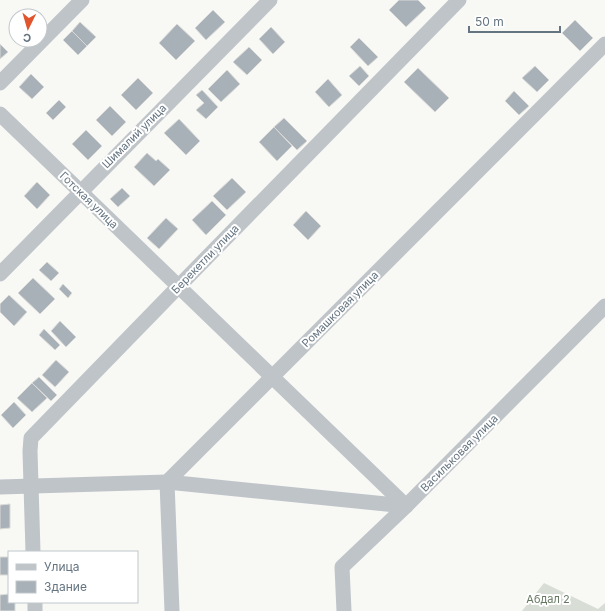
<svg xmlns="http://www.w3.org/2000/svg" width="605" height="611" font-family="Inter,sans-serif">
	<rect width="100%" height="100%" fill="#f8f8f5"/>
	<path fill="#d8ddd5" d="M544,583L598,609L605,603V611H522Z"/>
	<g fill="#a8b1b7" stroke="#dadad8">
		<path d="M399,0H418L426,8L406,27L389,10Z"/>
		<path d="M213,10L225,22L206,40L195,28Z"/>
		<path d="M575,20L593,38L580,51L562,33Z"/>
		<path d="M80,22L96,37L87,46L72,31Z"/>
		<path d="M177,24L195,41L176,60L159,43Z"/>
		<path d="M271,27L285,42L273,54L259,39Z"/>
		<path d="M72,31L87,46L78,55L63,40Z"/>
		<path d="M359,38L378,57L368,66L350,47Z"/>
		<path d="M0,44L8,52L0,59Z"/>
		<path d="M249,47L262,60L247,75L233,62Z"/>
		<path d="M360,66L369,76L359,86L349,76Z"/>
		<path d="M535,66L549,80L537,92L522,78Z"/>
		<path d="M418,68L449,98L435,112L404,82Z"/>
		<path d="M227,70L240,84L221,102L208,89Z"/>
		<path d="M31,74L44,87L32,99L19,87Z"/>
		<path d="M138,78L153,93L136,110L121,95Z"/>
		<path d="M328,79L342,95L329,107L315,92Z"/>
		<path d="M202,90L218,107L206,119L196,110L204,103L196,95Z"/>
		<path d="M514,91L529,106L519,115L505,101Z"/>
		<path d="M59,100L66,107L53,120L46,113Z"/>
		<path d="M110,106L126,122L112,136L96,120Z"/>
		<path d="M284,118L307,141L297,150L274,127Z"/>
		<path d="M179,119L200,141L186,155L164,133Z"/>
		<path d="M274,127L292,146L277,161L259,142Z"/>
		<path d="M86,130L102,146L88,160L72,144Z"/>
		<path d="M147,153L156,161L158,159L170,170L154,186L134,167Z"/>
		<path d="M232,178L246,192L227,210L213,196Z"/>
		<path d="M37,182L50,195L37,209L24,196Z"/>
		<path d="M122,188L130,196L118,207L110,199Z"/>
		<path d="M212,201L226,215L206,235L192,220Z"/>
		<path d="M306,211L321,226L308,240L293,225Z"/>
		<path d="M166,218L178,229L159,249L147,238Z"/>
		<path d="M47,262L59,273L51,281L39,270Z"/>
		<path d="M33,278L55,299L40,314L18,293Z"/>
		<path d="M63,284L72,293L68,298L59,289Z"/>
		<path d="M9,295L27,312L14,326L0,312V304Z"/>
		<path d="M60,321L76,337L66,347L51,331Z"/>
		<path d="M44,329L60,345L55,350L39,335Z"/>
		<path d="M56,360L69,372L55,387L42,375Z"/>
		<path d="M39,377L57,395L51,401L32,383Z"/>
		<path d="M32,383L47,398L32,412L17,398Z"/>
		<path d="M14,402L26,415L13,428L1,415Z"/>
		<path d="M10,504V528L0,529V505Z"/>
		<rect x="0" y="557" width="9" height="18"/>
		<path d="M9,594V602H15V611H0V595Z"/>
	</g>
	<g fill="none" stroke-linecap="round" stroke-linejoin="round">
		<g stroke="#bfc4c8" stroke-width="15">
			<path d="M0,83L82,0"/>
			<path d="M0,114L406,506"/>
			<path d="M0,274L270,0"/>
			<path d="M0,487L167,482L406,506"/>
			<path d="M33,552L30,451L31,438L178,287L459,0"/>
			<path d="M35,602V611"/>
			<path d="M172,611L167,482L605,44"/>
			<path d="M344,611L342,567L406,506L605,306"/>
		</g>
	</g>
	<g text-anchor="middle" stroke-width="4" stroke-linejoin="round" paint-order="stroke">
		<g font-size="11" fill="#647480" stroke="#fff">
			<text transform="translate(134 136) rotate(-45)" y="4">Шималий улица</text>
			<text transform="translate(89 200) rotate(44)" y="4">Готская улица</text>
			<text transform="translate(205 259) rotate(-46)" y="4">Берекетли улица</text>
			<text transform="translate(340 309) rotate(-45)" y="4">Ромашковая улица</text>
			<text transform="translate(459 453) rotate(-45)" y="4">Васильковая улица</text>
		</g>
		<g font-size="11" fill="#667862" stroke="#fff">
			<text x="548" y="603">Абдал 2</text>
		</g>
	</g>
	<rect x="8" y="551" width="130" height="52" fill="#ffffff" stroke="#c1c7cc"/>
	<rect x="16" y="564" width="20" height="6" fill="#bfc4c8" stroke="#c1c7cc"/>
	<text x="44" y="571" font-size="12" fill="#647480">Улица</text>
	<rect x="16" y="581" width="20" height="12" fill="#a8b1b7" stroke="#c1c7cc"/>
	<text x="44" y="591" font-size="12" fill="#647480">Здание</text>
	<g transform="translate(28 28) rotate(185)"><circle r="19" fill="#ffffff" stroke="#c1c7cc"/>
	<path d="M0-3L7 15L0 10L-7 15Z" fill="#e0552e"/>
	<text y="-6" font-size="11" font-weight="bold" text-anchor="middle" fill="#647480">С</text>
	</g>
	<path d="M469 26v6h91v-6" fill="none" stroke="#647480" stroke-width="2"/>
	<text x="475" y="26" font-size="12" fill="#647480" stroke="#ffffff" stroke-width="3" paint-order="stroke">50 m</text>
</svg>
